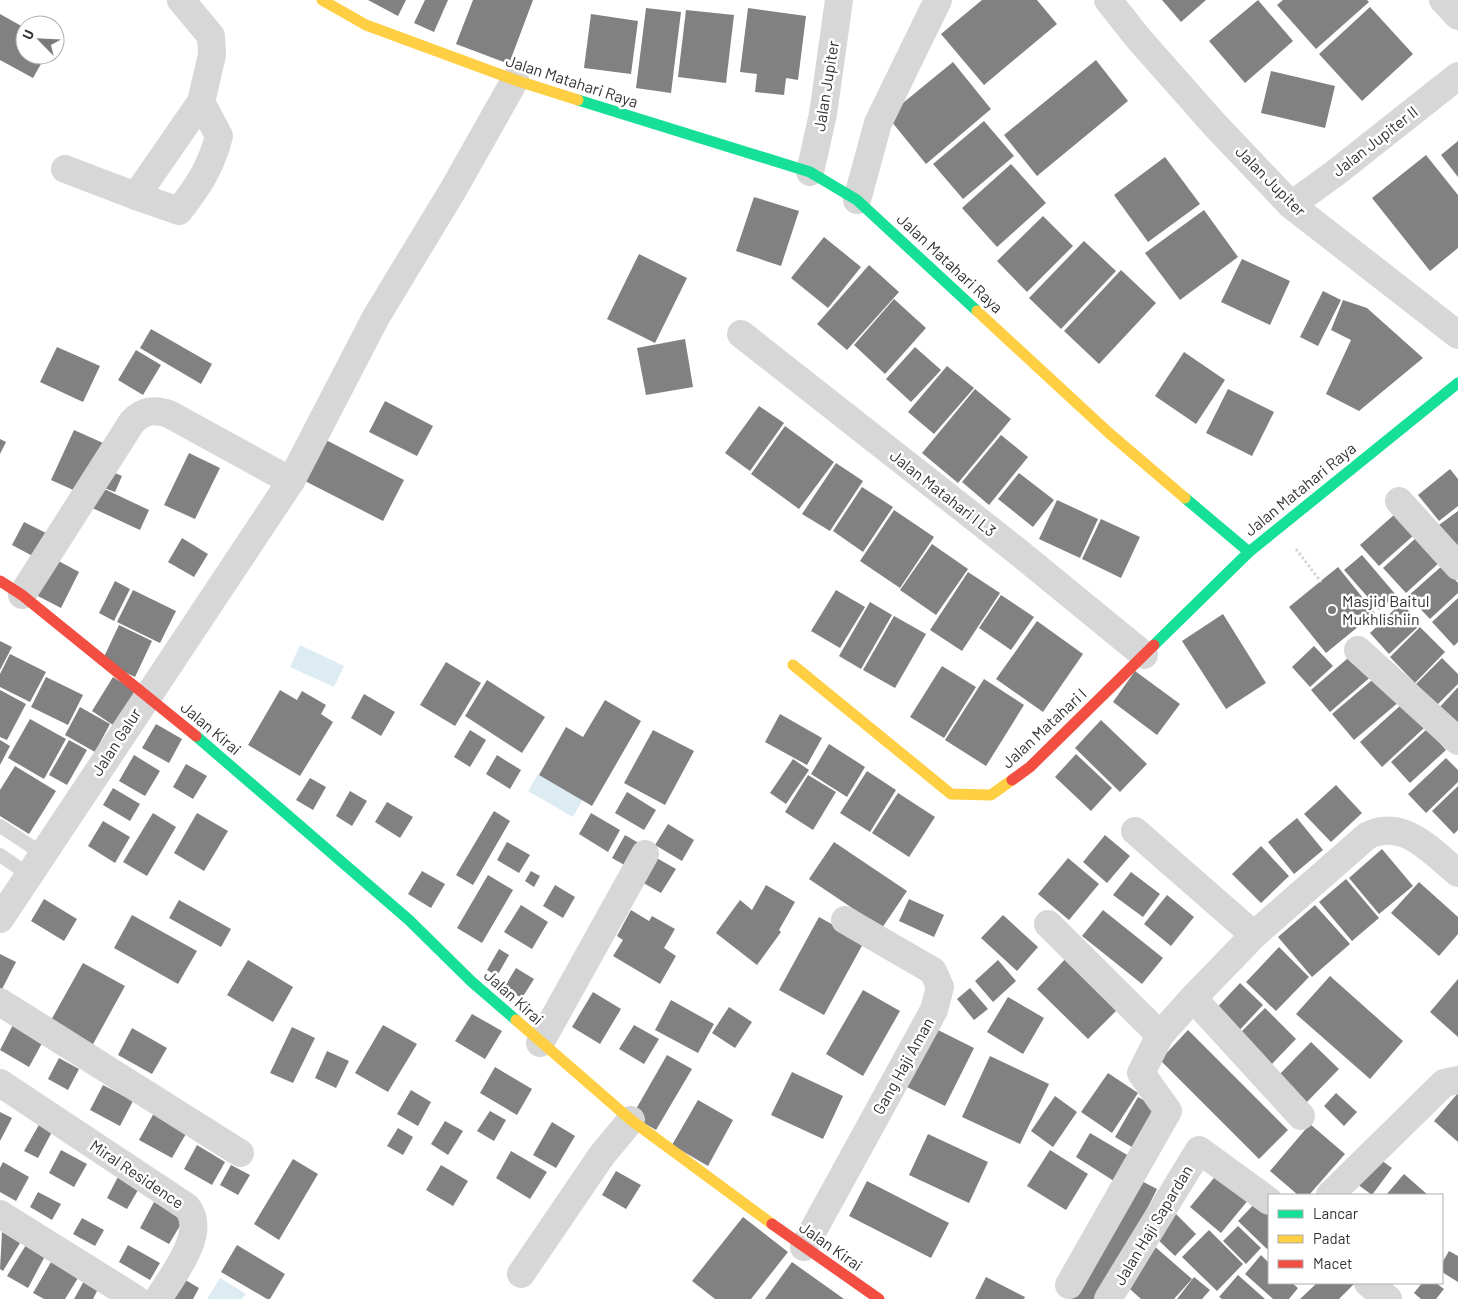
<svg xmlns="http://www.w3.org/2000/svg" width="1458" height="1299" font-family="Barlow,sans-serif">
	<rect width="100%" height="100%" fill="#fff"/>
	<g fill="#ddebf3">
		<path d="M300,645L344,666L334,687L290,667Z"/>
		<path d="M538,774L583,799L573,817L528,791Z"/>
		<path d="M220,1278L246,1294L242,1299H207Z"/>
	</g>
	<g fill="#818181">
		<path d="M368,0H406L398,16Z"/>
		<path d="M425,0H448L434,32L414,23Z"/>
		<path d="M473,0H533L509,64L456,44Z"/>
		<path d="M982,0H1037L1057,24L984,85L941,34Z"/>
		<path d="M1162,0H1206L1181,22Z"/>
		<path d="M1258,0L1293,41L1245,83L1209,41Z"/>
		<path d="M1283,0H1367L1369,2L1316,49L1277,5Z"/>
		<path d="M1370,7L1413,54L1362,101L1319,54Z"/>
		<path d="M646,8L681,12L671,93L636,88Z"/>
		<path d="M748,8L806,16L798,80L786,78L784,95L755,92L757,74L740,72Z"/>
		<path d="M686,10L734,15L726,83L678,77Z"/>
		<path d="M0,14L25,28V55H46L33,78L0,60Z"/>
		<path d="M591,14L638,21L631,74L584,68Z"/>
		<path d="M1096,60L1128,101L1037,176L1004,135Z"/>
		<path d="M953,62L991,109L926,164L887,116Z"/>
		<path d="M1271,71L1335,86L1325,128L1261,113Z"/>
		<path d="M984,121L1014,156L963,199L933,164Z"/>
		<path d="M1458,141V177L1441,155Z"/>
		<path d="M1426,155L1458,195V248L1430,271L1372,198Z"/>
		<path d="M1165,157L1200,204L1148,242L1114,195Z"/>
		<path d="M1011,164L1046,203L997,247L962,208Z"/>
		<path d="M754,197L799,211L781,266L736,251Z"/>
		<path d="M1204,210L1238,257L1180,300L1145,253Z"/>
		<path d="M1043,216L1073,246L1027,292L997,261Z"/>
		<path d="M824,237L861,267L828,308L791,278Z"/>
		<path d="M1084,241L1116,271L1061,329L1029,298Z"/>
		<path d="M639,254L687,278L655,343L607,319Z"/>
		<path d="M1242,259L1290,281L1270,325L1221,302Z"/>
		<path d="M869,265L899,292L847,350L817,324Z"/>
		<path d="M1121,270L1156,303L1099,364L1064,331Z"/>
		<path d="M1323,291L1341,300L1318,346L1300,337Z"/>
		<path d="M894,299L926,328L885,374L854,345Z"/>
		<path d="M1343,300L1367,308L1423,358L1359,411L1326,394L1351,340L1331,330Z"/>
		<path d="M151,329L212,364L201,384L140,348Z"/>
		<path d="M685,339L693,387L646,395L637,348Z"/>
		<path d="M57,347L100,366L83,402L40,382Z"/>
		<path d="M915,347L941,370L911,402L886,379Z"/>
		<path d="M136,350L161,365L143,395L118,380Z"/>
		<path d="M1184,352L1225,380L1196,424L1155,396Z"/>
		<path d="M947,366L974,388L934,434L908,412Z"/>
		<path d="M975,389L1011,419L958,483L922,453Z"/>
		<path d="M1228,389L1274,412L1252,456L1206,433Z"/>
		<path d="M385,401L433,426L417,456L369,432Z"/>
		<path d="M759,406L784,423L750,471L725,453Z"/>
		<path d="M785,426L834,462L799,509L751,474Z"/>
		<path d="M74,430L103,443L80,493L51,480Z"/>
		<path d="M1001,435L1028,457L989,505L962,482Z"/>
		<path d="M0,439L6,442L0,454Z"/>
		<path d="M326,440L404,480L383,521L305,481Z"/>
		<path d="M189,453L220,468L195,519L164,505Z"/>
		<path d="M836,463L863,481L830,531L802,514Z"/>
		<path d="M1450,469L1458,479V506L1439,521L1418,495Z"/>
		<path d="M110,471L122,476L115,492L104,488Z"/>
		<path d="M1019,473L1054,500L1033,527L998,499Z"/>
		<path d="M98,486L149,510L140,530L88,506Z"/>
		<path d="M862,487L893,507L863,552L833,531Z"/>
		<path d="M1057,500L1098,519L1080,558L1039,539Z"/>
		<path d="M894,510L934,537L900,588L860,561Z"/>
		<path d="M1458,511V545L1455,547L1439,525Z"/>
		<path d="M1395,514L1414,535L1379,566L1360,545Z"/>
		<path d="M1101,519L1140,537L1121,578L1082,559Z"/>
		<path d="M24,522L54,537L42,561L12,545Z"/>
		<path d="M1417,537L1440,562L1406,593L1383,568Z"/>
		<path d="M182,538L208,554L194,577L168,562Z"/>
		<path d="M932,544L968,569L936,615L900,590Z"/>
		<path d="M1362,555L1396,595L1379,610L1344,570Z"/>
		<path d="M53,558L79,572L61,608L34,594Z"/>
		<path d="M1443,565L1458,583V593L1430,619L1408,596Z"/>
		<path d="M1338,567L1375,613L1326,653L1289,607Z"/>
		<path d="M968,572L1000,593L962,651L930,630Z"/>
		<path d="M115,581L130,589L114,621L99,613Z"/>
		<path d="M133,590L176,611L160,643L117,622Z"/>
		<path d="M836,590L865,607L840,648L811,631Z"/>
		<path d="M1001,595L1034,617L1011,650L979,628Z"/>
		<path d="M1458,598V642L1454,646L1432,622Z"/>
		<path d="M870,602L892,615L861,669L839,656Z"/>
		<path d="M1401,603L1421,624L1389,654L1370,633Z"/>
		<path d="M1223,614L1266,683L1226,709L1182,641Z"/>
		<path d="M894,616L926,634L895,688L863,670Z"/>
		<path d="M1037,621L1083,654L1043,712L996,679Z"/>
		<path d="M119,625L152,641L135,677L102,661Z"/>
		<path d="M1420,627L1445,652L1415,683L1390,657Z"/>
		<path d="M0,641L12,647L0,670Z"/>
		<path d="M1314,646L1333,666L1310,687L1292,667Z"/>
		<path d="M1355,652L1374,674L1330,712L1311,690Z"/>
		<path d="M10,654L46,672L30,702L0,687V674Z"/>
		<path d="M1442,658L1458,674V684L1437,705L1416,684Z"/>
		<path d="M446,662L481,683L455,726L420,705Z"/>
		<path d="M942,666L976,687L944,738L910,717Z"/>
		<path d="M1135,671L1180,704L1157,735L1113,702Z"/>
		<path d="M1378,675L1400,701L1354,740L1332,714Z"/>
		<path d="M46,677L83,695L68,725L31,707Z"/>
		<path d="M113,677L138,693L116,727L92,711Z"/>
		<path d="M984,679L1024,705L986,766L945,740Z"/>
		<path d="M487,680L545,717L522,753L465,716Z"/>
		<path d="M1458,687V726L1439,708Z"/>
		<path d="M0,690L26,704L7,740L0,737Z"/>
		<path d="M280,690L297,700L302,691L326,705L321,714L333,722L300,776L248,745Z"/>
		<path d="M364,694L395,712L381,736L351,718Z"/>
		<path d="M605,700L641,721L592,806L539,775L566,727L583,737Z"/>
		<path d="M1402,704L1424,728L1382,767L1360,742Z"/>
		<path d="M80,707L110,724L95,752L65,735Z"/>
		<path d="M780,714L822,738L807,765L765,742Z"/>
		<path d="M30,719L66,739L44,779L8,758Z"/>
		<path d="M1101,720L1147,764L1120,792L1075,748Z"/>
		<path d="M156,724L182,739L169,763L142,748Z"/>
		<path d="M1427,729L1446,750L1410,783L1391,762Z"/>
		<path d="M470,730L486,740L470,767L454,757Z"/>
		<path d="M653,730L694,751L665,805L624,783Z"/>
		<path d="M0,740L10,746L0,765Z"/>
		<path d="M69,740L87,750L67,785L49,775Z"/>
		<path d="M829,744L865,767L847,797L811,774Z"/>
		<path d="M1076,754L1112,788L1091,811L1055,777Z"/>
		<path d="M134,755L160,771L145,796L119,781Z"/>
		<path d="M497,755L521,770L510,789L486,774Z"/>
		<path d="M1446,758L1458,770V782L1426,813L1408,794Z"/>
		<path d="M793,759L809,770L786,804L770,793Z"/>
		<path d="M186,764L207,776L193,799L173,787Z"/>
		<path d="M15,766L56,791L29,834L0,816V790Z"/>
		<path d="M867,771L896,790L870,832L840,813Z"/>
		<path d="M808,775L836,792L813,830L785,812Z"/>
		<path d="M310,778L326,787L313,810L296,800Z"/>
		<path d="M1336,785L1362,813L1331,842L1304,814Z"/>
		<path d="M1458,786V830L1454,834L1432,811Z"/>
		<path d="M113,788L140,804L130,821L103,805Z"/>
		<path d="M350,791L367,801L352,826L336,816Z"/>
		<path d="M627,792L656,810L644,830L615,813Z"/>
		<path d="M898,793L935,817L909,857L872,833Z"/>
		<path d="M387,802L413,817L400,838L375,822Z"/>
		<path d="M494,811L510,821L473,885L456,875Z"/>
		<path d="M153,813L176,827L147,876L123,862Z"/>
		<path d="M197,813L228,831L204,871L174,853Z"/>
		<path d="M591,813L620,830L608,852L579,834Z"/>
		<path d="M1297,818L1323,850L1294,874L1268,842Z"/>
		<path d="M103,821L130,837L115,863L88,846Z"/>
		<path d="M668,824L694,840L682,861L655,845Z"/>
		<path d="M625,835L642,845L628,867L612,858Z"/>
		<path d="M1105,835L1130,856L1107,883L1083,862Z"/>
		<path d="M507,842L530,855L519,873L497,860Z"/>
		<path d="M834,842L907,891L882,928L809,879Z"/>
		<path d="M1261,846L1289,876L1261,903L1232,874Z"/>
		<path d="M1382,849L1413,886L1379,914L1349,878Z"/>
		<path d="M655,857L676,869L661,893L640,881Z"/>
		<path d="M1068,858L1099,884L1069,920L1038,894Z"/>
		<path d="M422,871L445,884L431,908L408,894Z"/>
		<path d="M531,871L540,876L534,887L525,881Z"/>
		<path d="M1131,872L1160,894L1143,917L1113,895Z"/>
		<path d="M488,875L513,890L482,943L457,928Z"/>
		<path d="M1346,879L1379,918L1352,941L1319,902Z"/>
		<path d="M1419,882L1458,917V934L1439,956L1391,913Z"/>
		<path d="M555,885L575,897L563,918L543,906Z"/>
		<path d="M766,885L795,902L779,930L781,932L757,965L716,933L740,900L752,910Z"/>
		<path d="M1167,895L1194,917L1171,946L1144,924Z"/>
		<path d="M44,899L77,919L64,941L31,921Z"/>
		<path d="M909,899L944,915L934,937L899,921Z"/>
		<path d="M179,900L231,929L221,947L169,918Z"/>
		<path d="M521,905L548,922L532,949L504,932Z"/>
		<path d="M1315,905L1350,944L1312,977L1278,937Z"/>
		<path d="M631,910L649,921L652,916L675,929L664,948L676,956L660,984L613,956L623,940L617,936Z"/>
		<path d="M1103,910L1163,958L1142,984L1082,936Z"/>
		<path d="M132,915L197,951L178,984L114,948Z"/>
		<path d="M1003,915L1038,947L1017,971L981,938Z"/>
		<path d="M819,917L864,942L824,1015L779,990Z"/>
		<path d="M1279,947L1309,977L1276,1011L1246,982Z"/>
		<path d="M499,949L509,955L497,976L487,970Z"/>
		<path d="M0,954L16,962L0,993Z"/>
		<path d="M1070,954L1122,1005L1088,1039L1037,989Z"/>
		<path d="M248,960L293,987L273,1022L227,995Z"/>
		<path d="M998,960L1016,981L993,1002L975,981Z"/>
		<path d="M83,963L125,986L92,1046L50,1022Z"/>
		<path d="M516,968L534,979L522,998L504,988Z"/>
		<path d="M1330,976L1403,1041L1370,1079L1296,1014Z"/>
		<path d="M1458,979V1037L1430,1012Z"/>
		<path d="M1240,983L1263,1005L1234,1036L1211,1014Z"/>
		<path d="M970,988L988,1009L974,1020L957,999Z"/>
		<path d="M863,990L900,1011L863,1076L826,1054Z"/>
		<path d="M593,992L621,1009L600,1044L572,1027Z"/>
		<path d="M1008,997L1044,1018L1023,1054L987,1032Z"/>
		<path d="M671,1000L714,1024L698,1053L655,1030Z"/>
		<path d="M729,1007L752,1022L735,1048L712,1033Z"/>
		<path d="M1265,1008L1296,1039L1267,1069L1235,1038Z"/>
		<path d="M472,1014L502,1031L485,1059L455,1041Z"/>
		<path d="M16,1019L46,1036L29,1067L0,1050Z"/>
		<path d="M383,1025L417,1044L388,1092L355,1073Z"/>
		<path d="M634,1025L659,1039L644,1064L619,1049Z"/>
		<path d="M292,1027L315,1038L293,1083L270,1073Z"/>
		<path d="M932,1027L974,1048L945,1106L903,1085Z"/>
		<path d="M132,1028L167,1048L152,1074L118,1055Z"/>
		<path d="M1188,1030L1288,1130L1259,1159L1160,1060Z"/>
		<path d="M1311,1042L1339,1069L1305,1104L1277,1077Z"/>
		<path d="M327,1051L349,1061L336,1088L315,1078Z"/>
		<path d="M667,1055L692,1069L656,1130L632,1116Z"/>
		<path d="M990,1056L1049,1084L1020,1144L962,1117Z"/>
		<path d="M59,1058L79,1069L68,1090L48,1079Z"/>
		<path d="M495,1067L532,1089L517,1115L480,1093Z"/>
		<path d="M792,1072L843,1096L823,1139L771,1115Z"/>
		<path d="M1108,1073L1138,1093L1112,1133L1081,1112Z"/>
		<path d="M103,1085L133,1101L120,1126L90,1110Z"/>
		<path d="M411,1090L431,1102L418,1126L397,1114Z"/>
		<path d="M1336,1093L1357,1112L1344,1126L1324,1106Z"/>
		<path d="M1458,1093V1142L1434,1121Z"/>
		<path d="M1055,1096L1077,1112L1053,1147L1031,1131Z"/>
		<path d="M1138,1097L1165,1112L1142,1153L1115,1137Z"/>
		<path d="M698,1100L733,1120L708,1166L672,1145Z"/>
		<path d="M490,1111L506,1120L494,1141L477,1131Z"/>
		<path d="M0,1112L12,1118L0,1141Z"/>
		<path d="M154,1113L187,1132L172,1158L139,1140Z"/>
		<path d="M445,1121L463,1131L448,1155L431,1144Z"/>
		<path d="M552,1122L575,1136L556,1168L533,1155Z"/>
		<path d="M40,1123L53,1130L38,1158L24,1151Z"/>
		<path d="M1310,1124L1345,1154L1309,1195H1298L1270,1171Z"/>
		<path d="M398,1128L413,1137L403,1155L387,1146Z"/>
		<path d="M1090,1133L1129,1156L1114,1181L1076,1157Z"/>
		<path d="M928,1134L988,1162L969,1203L909,1175Z"/>
		<path d="M197,1145L225,1162L212,1185L184,1169Z"/>
		<path d="M61,1150L87,1164L74,1187L49,1173Z"/>
		<path d="M1050,1150L1088,1174L1066,1210L1027,1186Z"/>
		<path d="M511,1151L547,1172L530,1199L496,1178Z"/>
		<path d="M1377,1157L1392,1168L1372,1195L1357,1184Z"/>
		<path d="M293,1159L318,1174L279,1240L254,1224Z"/>
		<path d="M3,1162L29,1177L16,1201L0,1192V1168Z"/>
		<path d="M231,1165L250,1175L238,1195L220,1185Z"/>
		<path d="M441,1165L468,1181L453,1206L426,1190Z"/>
		<path d="M1223,1167L1254,1193L1221,1233L1190,1207Z"/>
		<path d="M616,1171L641,1185L626,1209L602,1195Z"/>
		<path d="M120,1173L141,1185L127,1209L107,1198Z"/>
		<path d="M1404,1174L1428,1195H1386Z"/>
		<path d="M1132,1176L1157,1189L1102,1299H1071Z"/>
		<path d="M867,1181L949,1223L931,1258L849,1216Z"/>
		<path d="M38,1192L61,1204L52,1220L30,1207Z"/>
		<path d="M1262,1196L1269,1202V1247L1267,1249L1238,1221Z"/>
		<path d="M154,1202L184,1219L169,1244L140,1228Z"/>
		<path d="M1174,1212L1196,1234L1175,1256L1153,1235Z"/>
		<path d="M743,1217L788,1252L751,1299H715L692,1281Z"/>
		<path d="M82,1218L104,1230L95,1246L73,1234Z"/>
		<path d="M1238,1226L1261,1248L1246,1264L1223,1241Z"/>
		<path d="M1209,1230L1243,1264L1217,1291L1182,1257Z"/>
		<path d="M2,1232L20,1243L3,1271L0,1269Z"/>
		<path d="M26,1245L45,1256L28,1288L7,1276Z"/>
		<path d="M128,1245L160,1263L150,1280L119,1262Z"/>
		<path d="M237,1245L285,1274L270,1299H267L221,1272Z"/>
		<path d="M1153,1245L1192,1279L1174,1299H1141L1121,1281Z"/>
		<path d="M1449,1251L1458,1256V1282L1442,1272V1263Z"/>
		<path d="M1261,1255L1269,1263V1283H1292L1298,1288L1289,1299H1273L1245,1274Z"/>
		<path d="M51,1262L78,1278L65,1299H44L33,1293Z"/>
		<path d="M792,1262L844,1299H765Z"/>
		<path d="M177,1275L199,1288L193,1299H164Z"/>
		<path d="M1238,1275L1265,1299H1222L1219,1297Z"/>
		<path d="M986,1277L1025,1297L1024,1299H975Z"/>
		<path d="M1194,1277L1210,1290L1202,1299H1177Z"/>
		<path d="M84,1281L98,1289L93,1299H74Z"/>
		<path d="M1317,1283H1353L1354,1284L1339,1299H1300Z"/>
		<path d="M1422,1283H1436L1444,1289L1436,1299H1421L1414,1293Z"/>
	</g>
	<g fill="none" stroke-linecap="round" stroke-linejoin="round">
		<path stroke="#d6d6d6" stroke-width="3" stroke-dasharray="2.5 2.5" stroke-linecap="butt" d="M1296,549L1321,582"/>
		<g stroke="#d7d7d7" stroke-width="14">
			<path d="M0,826L43,854"/>
			<path d="M0,855L29,875"/>
		</g>
		<g stroke="#d7d7d7" stroke-width="28">
			<path d="M1108,0L1138,38L1214,124L1291,205L1458,335"/>
			<path d="M1443,0L1458,16"/>
			<path d="M65,169L136,196L201,102L212,55L211,36L181,0"/>
			<path d="M810,172L823,114L839,0"/>
			<path d="M136,196L179,211C199,185 211,167 219,136L201,102"/>
			<path d="M857,200L878,123L938,0"/>
			<path d="M1291,205L1334,174L1458,76"/>
			<path d="M741,334L1017,551L1144,655"/>
			<path d="M1399,501L1458,566"/>
			<path d="M22,595L132,422C144,410 154,409 169,414L291,481"/>
			<path d="M1358,650L1458,741"/>
			<path d="M1135,831L1254,935"/>
			<path d="M0,919L291,481L376,317L453,190L515,80"/>
			<path d="M1048,924L1160,1035"/>
			<path d="M1193,998L1301,1116"/>
			<path d="M0,1002L240,1153"/>
			<path d="M540,1043L645,854"/>
			<path d="M0,1083L187,1207C208,1233 172,1276 158,1299"/>
			<path d="M1330,1195L1444,1083L1458,1080"/>
			<path d="M0,1214L136,1299"/>
			<path d="M804,1247L934,1010L940,987L933,971L845,920"/>
			<path d="M521,1274L602,1155L631,1120"/>
			<path d="M1368,1283L1388,1299"/>
			<path d="M1069,1285L1168,1111L1141,1073L1160,1035L1193,998L1254,935L1367,836C1403,817 1432,852 1458,873"/>
			<path d="M1108,1299L1199,1150L1269,1201"/>
		</g>
		<g stroke="#16e098" stroke-width="11">
			<path d="M578,100L810,172L857,200L977,311"/>
			<path d="M1185,498L1249,552"/>
			<path d="M1154,645L1249,552L1458,383"/>
			<path d="M196,736L409,920L472,982L516,1020"/>
		</g>
		<g stroke="#ffcf43" stroke-width="11">
			<path d="M322,0L366,25L515,80L578,100"/>
			<path d="M977,311L1109,433L1185,498"/>
			<path d="M793,665L951,794L991,795L1012,780"/>
			<path d="M516,1020L631,1120L772,1224"/>
		</g>
		<g stroke="#f24e42" stroke-width="11">
			<path d="M0,581L22,595L196,736"/>
			<path d="M1012,780L1030,767L1154,645"/>
			<path d="M772,1224L879,1299"/>
		</g>
	</g>
	<circle fill="#7a7a7a" stroke="#fff" stroke-width="2" cx="1332" cy="610" r="5"/>
	<g text-anchor="middle" stroke-width="5" stroke-linejoin="round" paint-order="stroke">
		<g font-size="16" fill="#333" stroke="#fff">
			<text transform="translate(572 81) rotate(18)" y="6">Jalan Matahari Raya</text>
			<text transform="translate(826 86) rotate(-81)" y="6">Jalan Jupiter</text>
			<text transform="translate(1375 141) rotate(-38)" y="6">Jalan Jupiter II</text>
			<text transform="translate(1271 181) rotate(45)" y="6">Jalan Jupiter</text>
			<text transform="translate(950 263) rotate(43)" y="6">Jalan Matahari Raya</text>
			<text transform="translate(1300 489) rotate(-39)" y="6">Jalan Matahari Raya</text>
			<text transform="translate(943 493) rotate(38)" y="6">Jalan Matahari I L3</text>
			<text transform="translate(211 728) rotate(40)" y="6">Jalan Kirai</text>
			<text transform="translate(1044 728) rotate(-43)" y="6">Jalan Matahari I</text>
			<text transform="translate(116 742) rotate(-57)" y="6">Jalan Galur</text>
			<text transform="translate(514 997) rotate(42)" y="6">Jalan Kirai</text>
			<text transform="translate(903 1066) rotate(-61)" y="6">Gang Haji Aman</text>
			<text transform="translate(137 1174) rotate(34)" y="6">Miral Residence</text>
			<text transform="translate(1153 1225) rotate(-59)" y="6">Jalan Haji Sapardan</text>
			<text transform="translate(831 1246) rotate(35)" y="6">Jalan Kirai</text>
		</g>
		<g font-size="16" fill="#333" stroke="#fff" text-anchor="start">
			<text x="1342" y="607">Masjid Baitul<tspan x="1342" dy="18">Mukhlishiin</tspan></text>
		</g>
	</g>
	<rect x="1268" y="1194" width="175" height="90" fill="#ffffff" stroke="#adadad"/>
	<rect x="1278" y="1210" width="25" height="8" fill="#16e098" stroke="#adadad"/>
	<text x="1313" y="1219" font-size="15" fill="#333333">Lancar</text>
	<rect x="1278" y="1235" width="25" height="8" fill="#ffcf43" stroke="#adadad"/>
	<text x="1313" y="1244" font-size="15" fill="#333333">Padat</text>
	<rect x="1278" y="1260" width="25" height="8" fill="#f24e42" stroke="#adadad"/>
	<text x="1313" y="1269" font-size="15" fill="#333333">Macet</text>
	<g transform="translate(40 40) rotate(294)"><circle r="24" fill="#ffffff" stroke="#adadad"/>
	<path d="M0-4L9 19L0 12L-9 19Z" fill="#7a7a7a"/>
	<text y="-8" font-size="14" font-weight="bold" text-anchor="middle" fill="#333333">U</text>
	</g>
</svg>
